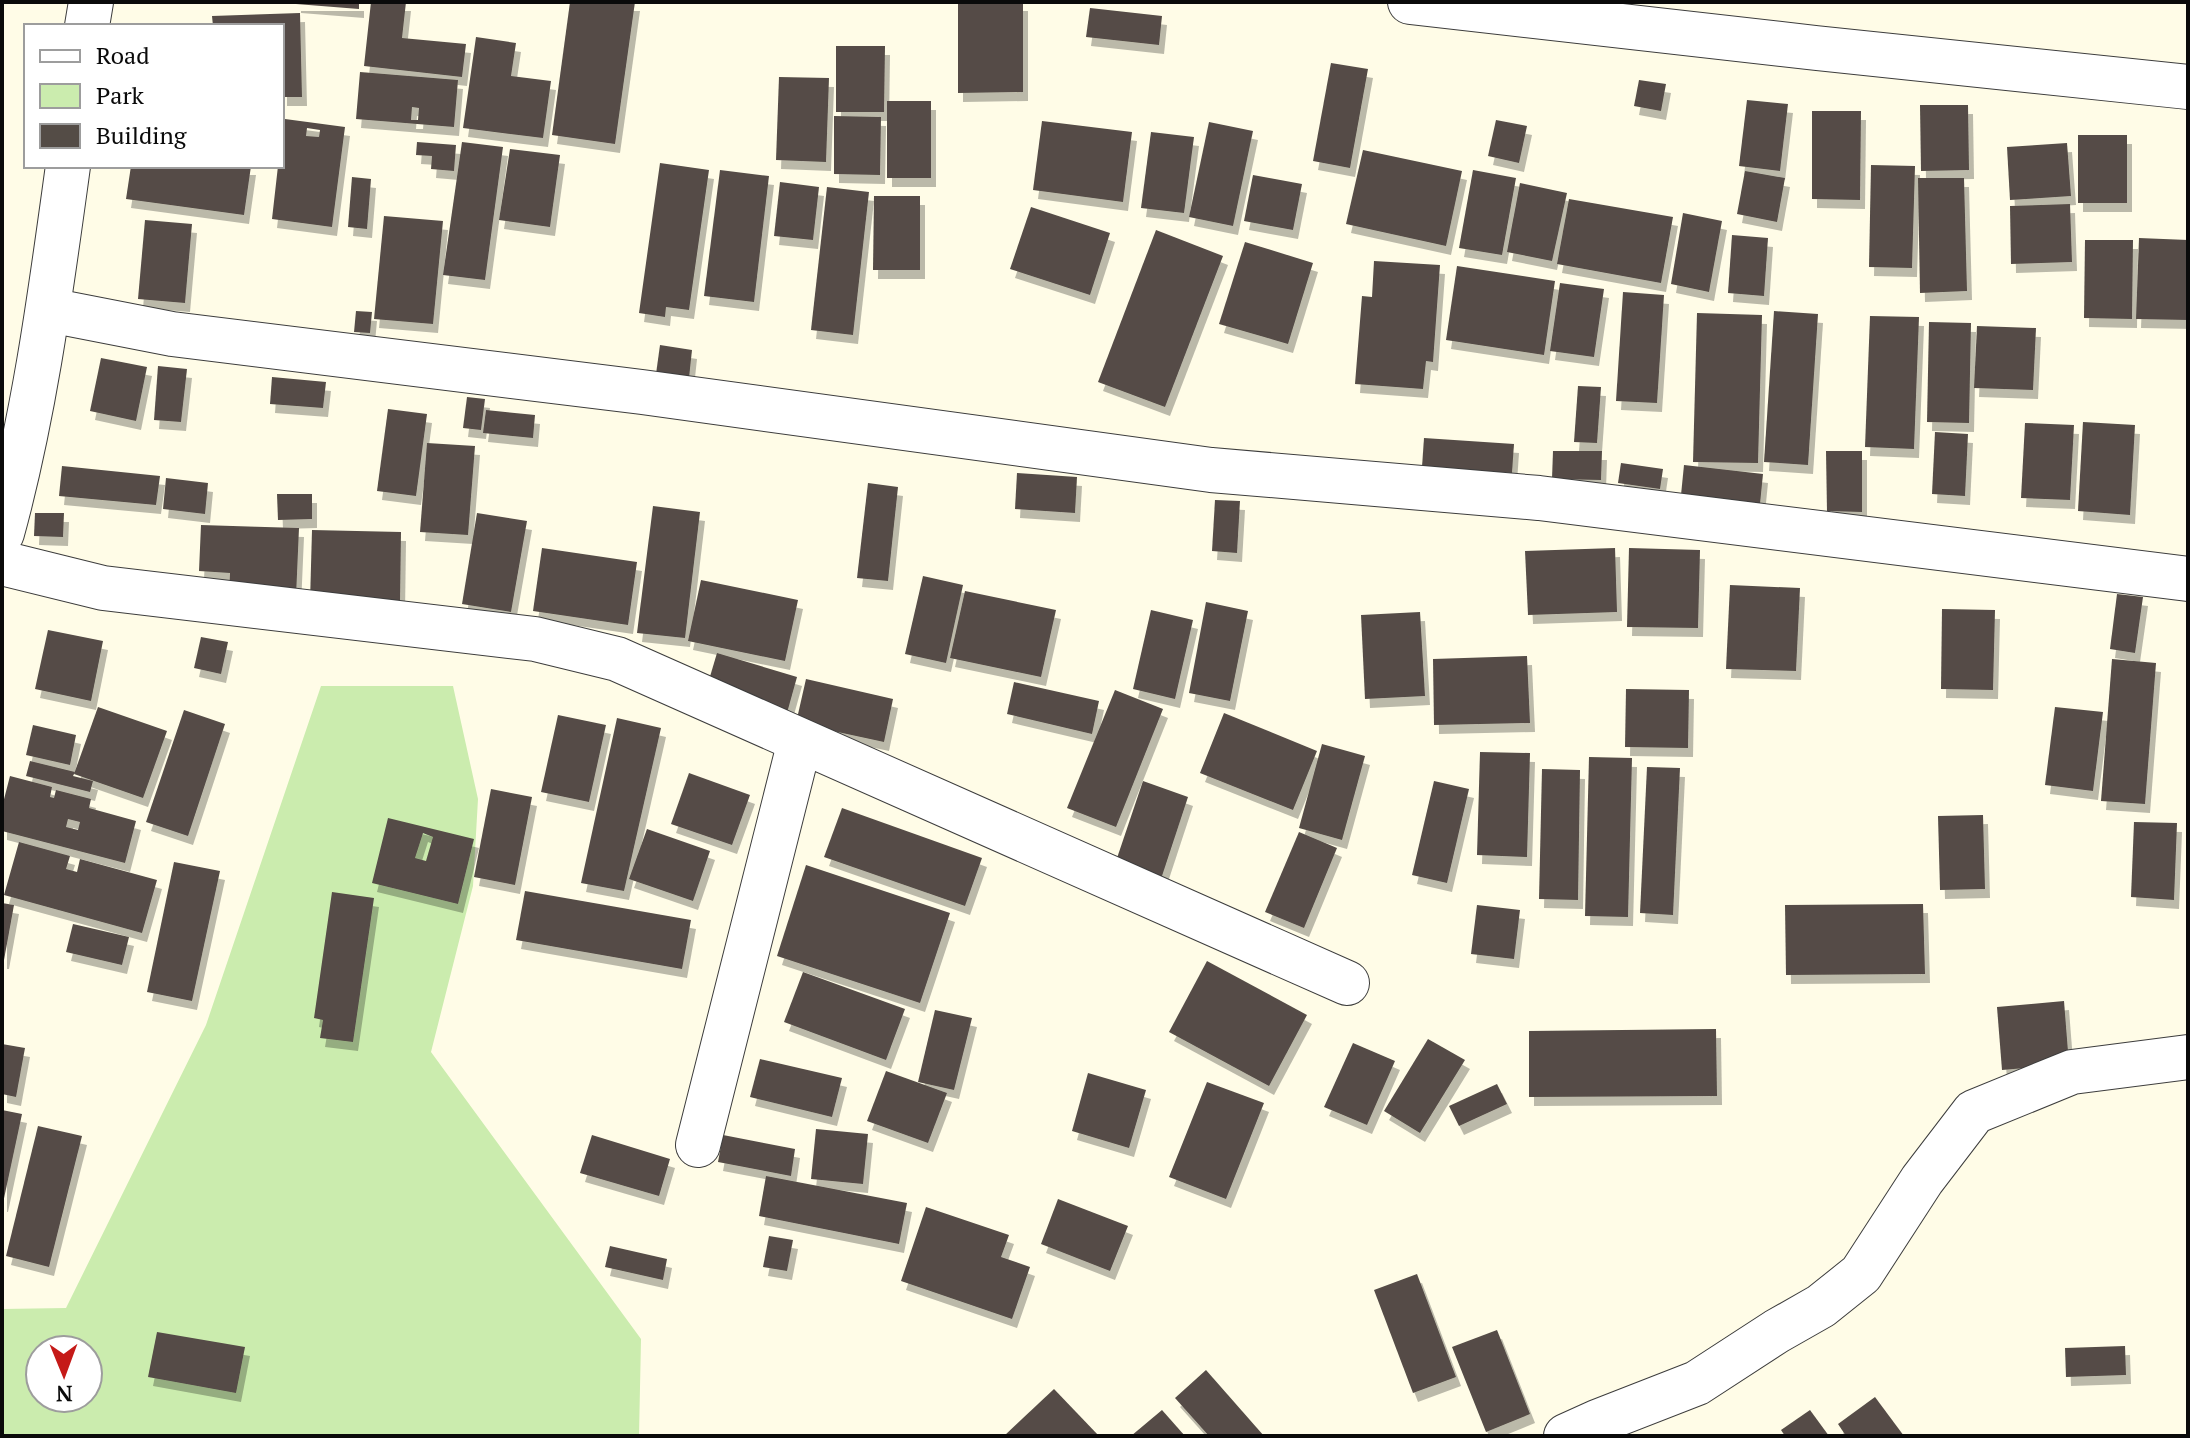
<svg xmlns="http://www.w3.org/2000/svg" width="2190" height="1438" font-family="'PT Serif',serif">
	<defs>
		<filter id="shadow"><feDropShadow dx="5" dy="9" stdDeviation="0" flood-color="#0004"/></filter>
	</defs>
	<rect width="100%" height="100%" fill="#fffce7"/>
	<path fill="#cbecae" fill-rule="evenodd" d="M321,686H453L478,799L473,886L431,1052L641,1339L639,1436H2V1309L66,1308L206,1025ZM40,1350H88V1398H40Z"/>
	<g fill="#544c46" fill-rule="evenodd" filter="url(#shadow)">
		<path d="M296,2H359V9L296,4Z"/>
		<path d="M371,2H406L402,38L466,44L462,77L364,66Z"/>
		<path d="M570,2H635L615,144L552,135Z"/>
		<path d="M958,2H1023V92L958,93Z"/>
		<path d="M1090,8L1162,16L1159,45L1086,37Z"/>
		<path d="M300,13L302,97H282V26H213L212,16Z"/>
		<path d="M476,37L516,43L511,76L551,81L543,138L463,128Z"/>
		<path d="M836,46H885L884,112H836Z"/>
		<path d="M1331,63L1368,69L1350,168L1313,161Z"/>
		<path d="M360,72L458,80L454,127L356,119ZM412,107L419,108L418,120H411Z"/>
		<path d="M779,77L829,78L826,162L776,160Z"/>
		<path d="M1639,80L1666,84L1661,111L1634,106Z"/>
		<path d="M1747,100L1788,104L1780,171L1739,166Z"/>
		<rect x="887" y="101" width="44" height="77"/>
		<path d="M1920,105H1968L1969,170L1921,171Z"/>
		<path d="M1812,111H1861L1860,200L1812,199Z"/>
		<path d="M834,116L881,117L880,175L834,174Z"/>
		<path d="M285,119L345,127L332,227L272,219L278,166H282ZM307,128L320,130L319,137L306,136Z"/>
		<path d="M1496,120L1527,126L1519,163L1488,156Z"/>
		<path d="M1042,121L1132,132L1123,202L1033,190Z"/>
		<path d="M1209,122L1253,131L1233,226L1189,217Z"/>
		<path d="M1151,132L1194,137L1184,213L1141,208Z"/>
		<rect x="2078" y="135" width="49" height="68"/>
		<path d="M417,142L456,145L454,171L431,169L432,156L416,155Z"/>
		<path d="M462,142L503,147L485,280L443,275Z"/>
		<path d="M2067,143L2071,196L2010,200L2007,147Z"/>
		<path d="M510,149L560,155L550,227L499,220Z"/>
		<path d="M1363,150L1462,171L1446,246L1346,224Z"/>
		<path d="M660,163L709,170L689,310L666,307L665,317L639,313Z"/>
		<path d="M1871,165L1915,166L1912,268L1869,267Z"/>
		<path d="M131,166H251L244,215L126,199Z"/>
		<path d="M720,170L769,176L754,302L704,296Z"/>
		<path d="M1473,170L1516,178L1502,255L1459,248Z"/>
		<path d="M1745,171L1785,178L1777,222L1737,214Z"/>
		<path d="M1253,175L1302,184L1293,230L1244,221Z"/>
		<path d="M352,177L371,179L367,229L348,227Z"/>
		<path d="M1918,178H1964L1967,291L1920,293Z"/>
		<path d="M780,182L819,187L813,240L774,236Z"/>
		<path d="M1520,183L1567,193L1552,261L1507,252Z"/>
		<path d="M827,187L869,192L853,335L811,330Z"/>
		<path d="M874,196H920V270H873Z"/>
		<path d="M1569,199L1673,217L1661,283L1557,264Z"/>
		<path d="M2070,204L2072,262L2011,264L2010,206Z"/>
		<path d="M1031,207L1110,233L1090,295L1010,269Z"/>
		<path d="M1683,213L1722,221L1709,292L1671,284Z"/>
		<path d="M384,216L443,221L433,324L374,319Z"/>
		<path d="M145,220L192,224L185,303L138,299Z"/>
		<path d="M1156,230L1223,256L1165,407L1098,382Z"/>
		<path d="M1732,235L1768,238L1764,296L1728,293Z"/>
		<path d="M2139,238L2188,240V320L2136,319Z"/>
		<path d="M2085,240H2133L2132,319L2084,318Z"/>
		<path d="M1245,242L1313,263L1288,344L1219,324Z"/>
		<path d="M1374,261L1440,265L1433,362L1426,361L1423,389L1355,384L1362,296L1372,297Z"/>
		<path d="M1457,266L1555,281L1544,355L1446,340Z"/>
		<path d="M1560,283L1604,289L1594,357L1550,351Z"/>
		<path d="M1623,292L1664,295L1657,403L1616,401Z"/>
		<path d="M356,311L372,312L370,333L354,332Z"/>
		<path d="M1774,311L1818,314L1808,465L1764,462Z"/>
		<path d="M1697,313L1762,315L1758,463L1693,462Z"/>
		<path d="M1870,316L1919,317L1914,449L1865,447Z"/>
		<path d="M1929,322L1971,323L1969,423L1927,422Z"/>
		<path d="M1977,326L2036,328L2033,390L1974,388Z"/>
		<path d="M660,345L692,350L689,378L656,374Z"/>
		<path d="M101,358L147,367L136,421L90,411Z"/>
		<path d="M158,366L187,369L181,422L154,420Z"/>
		<path d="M272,377L326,382L323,408L270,404Z"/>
		<path d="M1578,386L1601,387L1597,443L1574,442Z"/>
		<path d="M467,397L485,399L481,430L463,428Z"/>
		<path d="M388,409L427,414L416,496L377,491Z"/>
		<path d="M486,410L535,415L533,438L483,433Z"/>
		<path d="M2083,422L2135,425L2130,515L2078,511Z"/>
		<path d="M2025,423L2074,425L2070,500L2021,498Z"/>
		<path d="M1935,432L1968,434L1965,496L1932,494Z"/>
		<path d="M1424,438L1514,444L1512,473L1422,467Z"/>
		<path d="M427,443L475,446L468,535L420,532Z"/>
		<path d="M1553,451H1602L1601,480L1552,479Z"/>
		<path d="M1826,451H1862V512L1827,511Z"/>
		<path d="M1621,463L1663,469L1660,489L1618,483Z"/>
		<path d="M1684,465L1763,474L1760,504L1681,495Z"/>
		<path d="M62,466L160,476L156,505L59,496Z"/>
		<path d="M1017,473L1077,477L1075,513L1015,509Z"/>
		<path d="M166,478L208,483L205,514L163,509Z"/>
		<path d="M868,483L898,487L888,581L857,578Z"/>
		<path d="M277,494H312V519L278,520Z"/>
		<path d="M1215,500L1240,501L1237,553L1212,551Z"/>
		<path d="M653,506L700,512L685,638L637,633Z"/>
		<path d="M35,513H64L63,537L34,536Z"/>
		<path d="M477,513L527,521L511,612L462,604Z"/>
		<path d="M201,525L299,528L296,597L229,594L230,573L199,571Z"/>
		<path d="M312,530L401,532L400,604L310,602Z"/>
		<path d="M542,548L637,562L628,625L533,611Z"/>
		<path d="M1615,548L1617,612L1528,615L1525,551Z"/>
		<path d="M1629,548L1700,550L1698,628L1627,627Z"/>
		<path d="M923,576L963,585L946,663L905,654Z"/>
		<path d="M701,580L798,600L785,661L688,641Z"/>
		<path d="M1730,585L1800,588L1796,671L1726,669Z"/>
		<path d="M965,591L1056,610L1041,677L950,658Z"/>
		<path d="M2117,594L2143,597L2135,653L2110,649Z"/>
		<path d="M1206,602L1248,611L1230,701L1189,693Z"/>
		<path d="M1942,609L1995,610L1993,690L1941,689Z"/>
		<path d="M1151,610L1193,620L1175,699L1133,689Z"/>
		<path d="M1420,612L1425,696L1365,699L1361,615Z"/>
		<path d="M48,630L103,641L91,701L35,689Z"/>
		<path d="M201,637L228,642L221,674L194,668Z"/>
		<path d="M717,653L797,677L787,713L706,690Z"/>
		<path d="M1527,656L1530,723L1434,725L1433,659Z"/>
		<path d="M2112,659L2156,663L2145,804L2101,801Z"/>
		<path d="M806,679L893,699L884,742L796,723Z"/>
		<path d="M1014,682L1099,701L1092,734L1007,714Z"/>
		<path d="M1626,689L1689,690L1688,748L1625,747Z"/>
		<path d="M1115,690L1163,709L1116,827L1067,808Z"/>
		<path d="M98,707L167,731L143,798L74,774Z"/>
		<path d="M2055,707L2103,712L2093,791L2045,785Z"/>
		<path d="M184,710L225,724L188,836L146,822Z"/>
		<path d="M1224,713L1317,751L1293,810L1200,773Z"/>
		<path d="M558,715L606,725L589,802L541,792Z"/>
		<path d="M617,718L661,728L624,891L581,883Z"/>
		<path d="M33,725L76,735L70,765L26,755Z"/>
		<path d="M1322,744L1365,756L1342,840L1299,828Z"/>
		<path d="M1480,752L1530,753L1527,857L1477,855Z"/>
		<path d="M1589,757L1632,758L1628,917L1585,916Z"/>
		<path d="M30,761L75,772L73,776L93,781L90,792L26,776Z"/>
		<path d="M1647,767L1680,768L1673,915L1640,913Z"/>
		<path d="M1542,769L1580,770L1578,900L1539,899Z"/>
		<path d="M689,773L750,795L732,845L671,824Z"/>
		<path d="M10,776L52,787L50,797L54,798L56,790L91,799L89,808L136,821L125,863L2,831V807ZM68,819L80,822L78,830L66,827Z"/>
		<path d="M1143,781L1188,797L1161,879L1115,864Z"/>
		<path d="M1434,781L1469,789L1447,883L1412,875Z"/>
		<path d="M491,789L532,797L515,885L474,877Z"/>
		<path d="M842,808L982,858L965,906L824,857Z"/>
		<path d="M1983,815L1985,889L1940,890L1938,816Z"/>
		<path d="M388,818L474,839L458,904L372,883ZM423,833L433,837L426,861L415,858Z"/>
		<path d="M2134,822L2177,823L2174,900L2131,897Z"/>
		<path d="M647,829L710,851L693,901L629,879Z"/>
		<path d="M1299,832L1337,848L1304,928L1265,912Z"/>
		<path d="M19,842L70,856L66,869L77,872L80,859L157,880L142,933L4,895Z"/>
		<path d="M174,862L220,871L192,1001L147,992Z"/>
		<path d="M806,865L950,913L920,1003L777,956Z"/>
		<path d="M525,891L691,920L682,969L516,940Z"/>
		<path d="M332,892L374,898L353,1042L320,1038L323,1020L314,1018Z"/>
		<path d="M2,903L14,905L4,960H2Z"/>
		<path d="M1923,904L1925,974L1786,975L1785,905Z"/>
		<path d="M1477,905L1520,910L1514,959L1471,954Z"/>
		<path d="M73,924L129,937L122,965L66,952Z"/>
		<path d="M1207,961L1307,1015L1269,1086L1169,1032Z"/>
		<path d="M803,972L905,1009L886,1060L784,1022Z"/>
		<path d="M2064,1001L2069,1064L2002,1070L1997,1007Z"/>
		<path d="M935,1010L972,1018L954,1090L918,1082Z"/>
		<path d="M1716,1029L1717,1096L1529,1097V1031Z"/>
		<path d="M1428,1039L1465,1060L1420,1133L1384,1111Z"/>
		<path d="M1353,1043L1395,1061L1367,1125L1324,1107Z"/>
		<path d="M2,1044L25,1048L16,1097L2,1094Z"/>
		<path d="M760,1059L842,1078L832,1117L750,1097Z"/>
		<path d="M886,1071L947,1093L928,1143L867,1121Z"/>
		<path d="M1088,1073L1146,1090L1129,1148L1072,1131Z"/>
		<path d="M1207,1082L1264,1103L1226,1199L1169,1177Z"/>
		<path d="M1497,1084L1507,1104L1459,1126L1449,1106Z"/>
		<path d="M2,1110L22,1114L3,1203H2Z"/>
		<path d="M38,1126L82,1136L49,1267L6,1256Z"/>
		<path d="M816,1129L868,1134L863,1184L811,1179Z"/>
		<path d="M592,1135L670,1159L659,1196L580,1173Z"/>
		<path d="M723,1135L795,1149L791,1176L718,1162Z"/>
		<path d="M766,1176L907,1203L899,1244L759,1216Z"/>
		<path d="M1058,1199L1128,1226L1110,1271L1041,1244Z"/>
		<path d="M926,1207L1009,1235L1001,1257L1030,1267L1012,1319L901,1281Z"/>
		<path d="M769,1236L793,1240L787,1271L763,1267Z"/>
		<path d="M610,1246L667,1259L663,1280L605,1267Z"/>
		<path d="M1417,1274L1456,1377L1413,1393L1374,1290Z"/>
		<path d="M1497,1330L1530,1414L1486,1432L1452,1347Z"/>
		<path d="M157,1332L245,1347L236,1393L148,1377Z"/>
		<path d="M2125,1346L2126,1375L2066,1377L2065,1348Z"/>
		<path d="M1206,1370L1264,1436H1209L1175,1398Z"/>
		<path d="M1054,1389L1099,1436H1004Z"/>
		<path d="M1875,1397L1904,1436H1846L1838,1424Z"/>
		<path d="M1162,1410L1185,1436H1131Z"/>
		<path d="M1810,1410L1829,1436H1785L1781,1430Z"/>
	</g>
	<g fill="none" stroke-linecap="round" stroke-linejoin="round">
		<g stroke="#3d3d3d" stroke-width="46">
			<g id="minor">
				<path d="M1410,2L1816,48L2188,87"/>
				<path d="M87,26L91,2"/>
				<path d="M49,310L172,334L642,392L1211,470L1539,498L2188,579"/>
				<path d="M2,533C35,413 51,289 68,166"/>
				<path d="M2,563L103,588L535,639L617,659L1347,983"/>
				<path d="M698,1145L800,741"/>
				<path d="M1566,1436L1597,1422L1697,1383L1777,1331L1821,1306L1861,1274L1922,1180L1974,1112L2072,1072L2188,1057"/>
			</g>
		</g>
		<use href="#minor" stroke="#fff" stroke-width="44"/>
	</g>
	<rect width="2190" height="1438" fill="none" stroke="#0a0a0a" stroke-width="8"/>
	<rect x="24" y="24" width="260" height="144" fill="#ffffff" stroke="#9d9d9d" stroke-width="2"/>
	<rect x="40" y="50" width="40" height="12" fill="#ffffff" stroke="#9d9d9d" stroke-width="2"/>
	<text x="96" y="64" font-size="24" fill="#0a0a0a">Road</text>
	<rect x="40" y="84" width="40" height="24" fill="#cbecae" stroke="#9d9d9d" stroke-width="2"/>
	<text x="96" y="104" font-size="24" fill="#0a0a0a">Park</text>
	<rect x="40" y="124" width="40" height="24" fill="#544c46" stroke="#9d9d9d" stroke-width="2"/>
	<text x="96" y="144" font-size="24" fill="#0a0a0a">Building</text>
	<g transform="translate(64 1374) rotate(179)"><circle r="38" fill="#ffffff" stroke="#9d9d9d" stroke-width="2"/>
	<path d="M0-6L14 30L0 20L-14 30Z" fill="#c51a18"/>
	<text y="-12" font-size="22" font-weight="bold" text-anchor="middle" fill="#0a0a0a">N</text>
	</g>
</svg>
